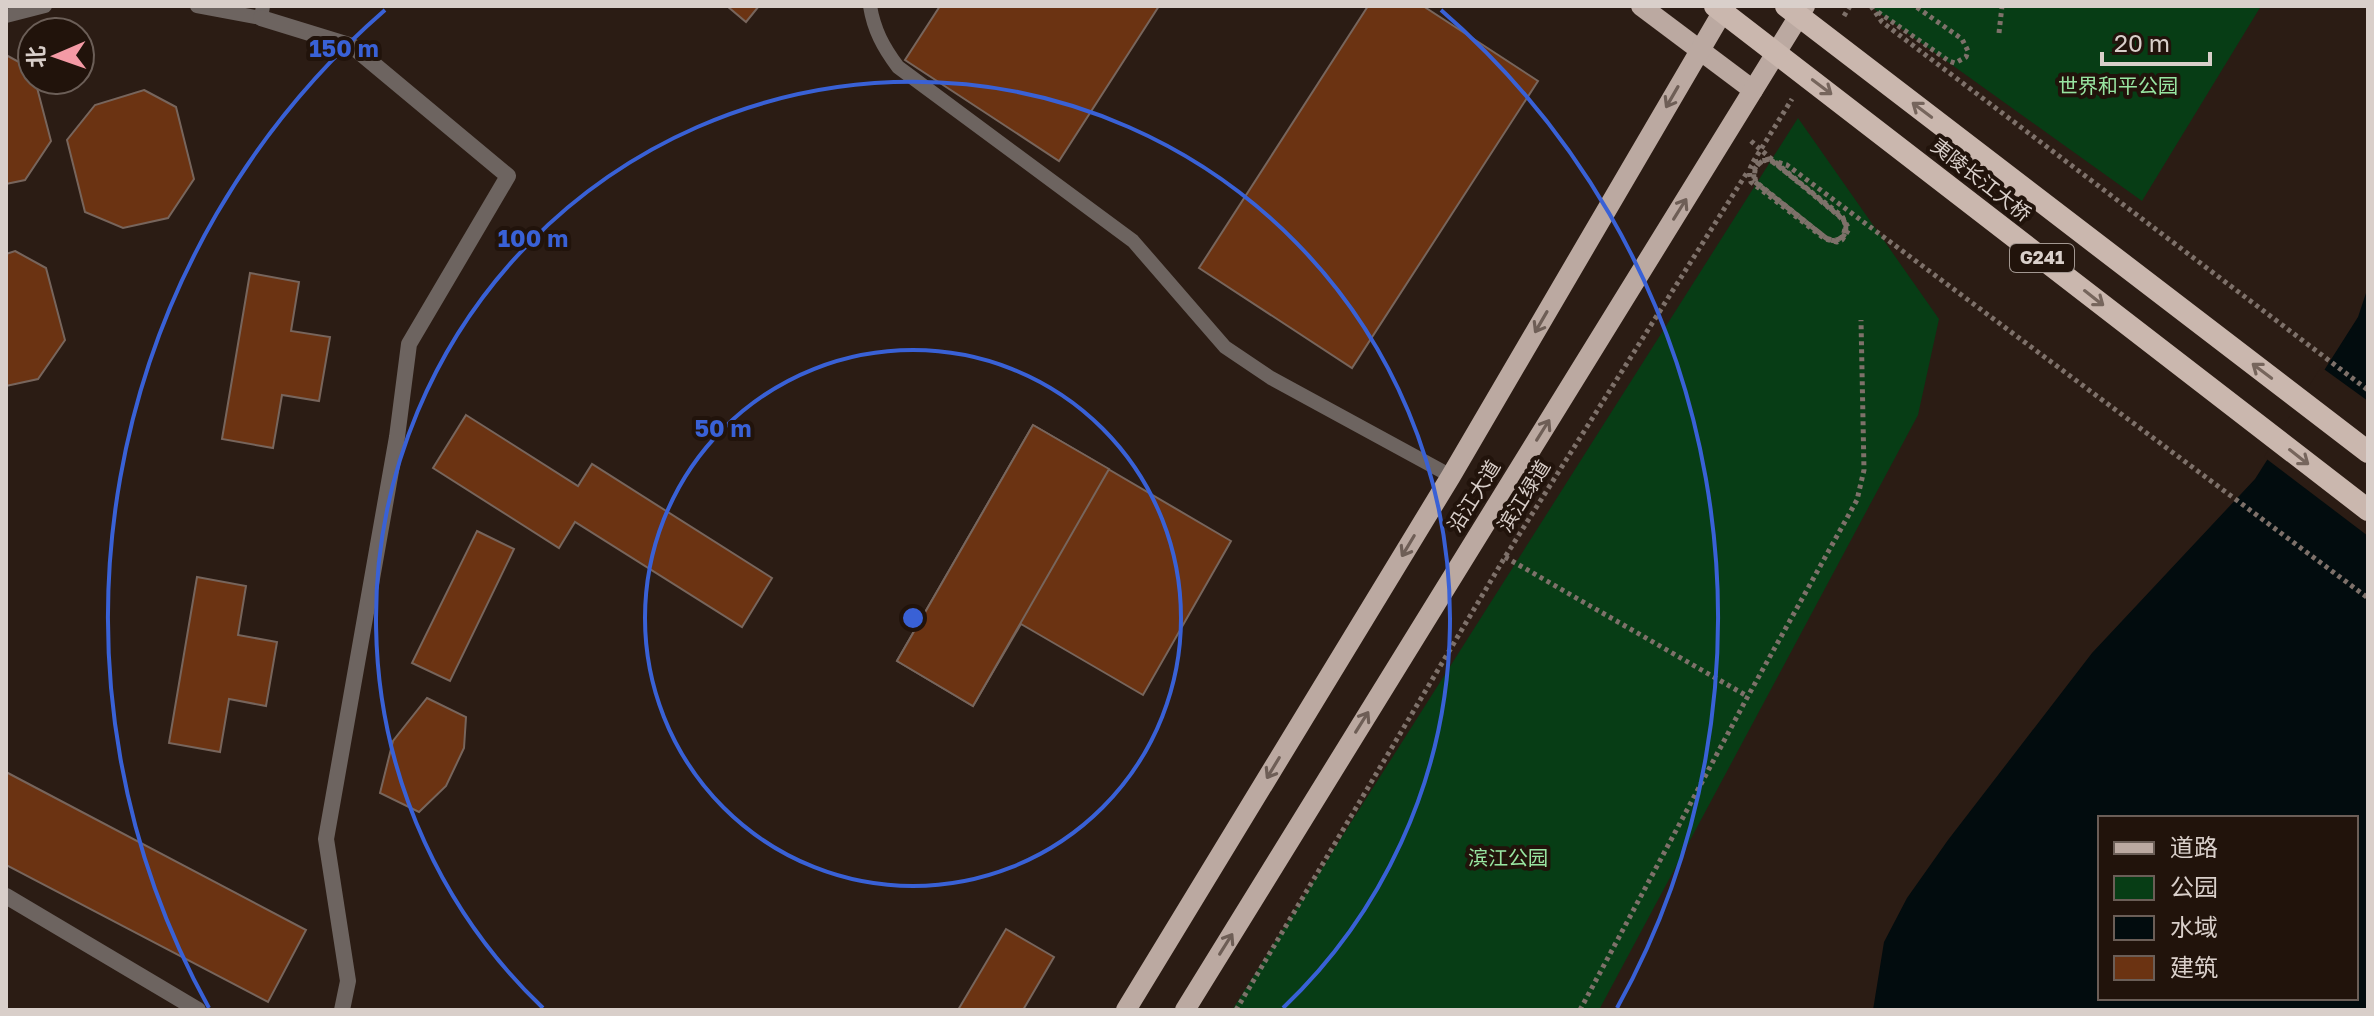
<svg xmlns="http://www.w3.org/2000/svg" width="2374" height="1016" font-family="'Golos Text','Noto Sans SC',sans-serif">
	<rect width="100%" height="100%" fill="#2b1c14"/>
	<g fill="#073d15">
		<path d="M1876,6H2261L2142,201L1874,9Z"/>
		<path d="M1798,118L1939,319L1918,415L1599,1010H1232Z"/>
	</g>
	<path fill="#020c0e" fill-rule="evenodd" d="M2368,287V1010H1873L1884,942L1907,898L1948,840L2092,653L2255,479L2358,317ZM2100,818H2356V998H2100Z"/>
	<path fill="#2b1c14" d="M2321,367L2368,401V536L2264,457Z"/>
	<g fill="#6b3312" stroke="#77655c" stroke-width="2">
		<path d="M727,6H759L746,22Z"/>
		<path d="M940,6H1159L1059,161L905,60Z"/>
		<path d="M1368,6H1423L1538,81L1352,368L1199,268Z"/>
		<path d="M6,55L32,69V80H35L51,141L25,180L6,184Z"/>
		<path d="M144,90L176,107L194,179L168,218L123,228L85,212L67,140L95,105Z"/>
		<path d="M15,251L46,268L65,340L38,379L6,386V254Z"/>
		<path d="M250,273L299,282L291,331L330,337L319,401L282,395L273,448L222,439Z"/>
		<path d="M466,415L578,486L592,464L772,578L742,627L575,522L559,548L433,468Z"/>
		<path d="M1033,425L1231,541L1143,695L1021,624L973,706L897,661Z"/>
		<path d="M1033,425L1109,469L973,706L897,661Z"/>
		<path d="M477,531L514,549L450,681L412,663Z"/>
		<path d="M197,577L246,586L238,635L277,642L266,706L229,699L220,752L169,743Z"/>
		<path d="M427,698L466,717L464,748L446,786L419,812L380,793L393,741Z"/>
		<path d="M6,772L306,930L268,1002L6,865Z"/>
		<path d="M1006,929L1054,957L1023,1010H958Z"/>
	</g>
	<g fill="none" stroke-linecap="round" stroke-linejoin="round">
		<g stroke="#7e716a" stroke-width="5" stroke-dasharray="4 4" stroke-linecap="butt">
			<path d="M1871,6L1882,22L2368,390"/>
			<path d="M1878,12L1949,61L1955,63L1966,57L1968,51L1962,39L1915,6"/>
			<path d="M1844,16L1850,6"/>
			<path d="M1999,33L2002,6"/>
			<path d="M1751,141L1761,150L1843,219C1851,233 1841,245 1826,238L1756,182C1752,169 1757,162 1770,159L1840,217L1846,225L1843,236C1837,241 1833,242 1826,238L1755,182C1751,169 1757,162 1769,159L1842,216L1849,229L1842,240L1837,242L1825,239L1751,182C1743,153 1771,160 1787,165L2368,598"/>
			<path d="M1753,162L1792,99"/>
			<path d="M1505,557L1747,696"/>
			<path d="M1236,1010L1505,557L1748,171"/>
			<path d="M1580,1010L1748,696L1857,500L1864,470L1861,320"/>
		</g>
		<g stroke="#6d6460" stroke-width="14">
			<path d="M197,6L261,18L263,6"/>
			<path d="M870,6C874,30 883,47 898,67L1133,241L1225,347L1271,378L1451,476"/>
			<path d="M6,16L45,6"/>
		</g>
		<g stroke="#6d6460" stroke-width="16">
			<path d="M261,18L352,46L508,176L409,344L397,437L326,839L348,981L342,1010"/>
			<path d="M6,896L198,1010"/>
		</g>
		<g stroke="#bba9a1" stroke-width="20">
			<path d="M1641,6L1753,90"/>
			<path d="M1126,1010L1451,476L1726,6"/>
			<path d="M1185,1010L1805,6"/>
		</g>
		<g stroke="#cab7ae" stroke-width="22">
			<path d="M1715,6L2368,510"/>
			<path d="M1786,6L2368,452"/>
		</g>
	</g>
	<defs><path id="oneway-shaft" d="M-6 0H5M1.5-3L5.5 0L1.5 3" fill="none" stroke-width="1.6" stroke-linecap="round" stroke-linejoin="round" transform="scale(2)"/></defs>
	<g stroke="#76655c">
		<use href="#oneway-shaft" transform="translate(1822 87) rotate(37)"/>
		<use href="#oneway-shaft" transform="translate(1922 110) rotate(-143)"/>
		<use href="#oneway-shaft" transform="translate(2094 298) rotate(38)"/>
		<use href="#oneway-shaft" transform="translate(2262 371) rotate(-143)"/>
		<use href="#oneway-shaft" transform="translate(2299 457) rotate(38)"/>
	</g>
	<g stroke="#6e5e56">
		<use href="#oneway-shaft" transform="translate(1672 97) rotate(120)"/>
		<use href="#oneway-shaft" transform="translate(1680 209) rotate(-58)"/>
		<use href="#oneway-shaft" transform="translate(1541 322) rotate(120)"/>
		<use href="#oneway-shaft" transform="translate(1543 430) rotate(-58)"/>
		<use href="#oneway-shaft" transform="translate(1408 546) rotate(121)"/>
		<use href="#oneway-shaft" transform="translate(1362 722) rotate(-58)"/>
		<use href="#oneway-shaft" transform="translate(1273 768) rotate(121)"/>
		<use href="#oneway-shaft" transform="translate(1226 944) rotate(-58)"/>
	</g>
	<g fill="none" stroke="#3961d6" stroke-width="4">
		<circle cx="913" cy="618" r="268"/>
		<path d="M543 1008A537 537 0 1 1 1283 1008"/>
		<path d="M209 1008A805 805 0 0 1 385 10M1441 10A805 805 0 0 1 1617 1008"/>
	</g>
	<g text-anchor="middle" stroke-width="8" stroke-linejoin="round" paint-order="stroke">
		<rect fill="#21130b" stroke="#a29791" stroke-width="2" x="2010" y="244" width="64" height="28" rx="6"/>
		<g font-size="18" font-weight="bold" fill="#d9cfca">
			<text x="2042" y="264">G241</text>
		</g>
		<g font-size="20" fill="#98e5a1" stroke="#21130b">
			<text x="2118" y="93">世界和平公园</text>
			<text x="1508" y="865">滨江公园</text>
		</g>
		<g font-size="20" fill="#d9cfca" stroke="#21130b">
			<text transform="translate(1981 180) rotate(38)" y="7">夷陵长江大桥</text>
			<text transform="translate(1474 496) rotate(-58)" y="7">沿江大道</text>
			<text transform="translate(1524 496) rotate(-58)" y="7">滨江绿道</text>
		</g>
	</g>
	<circle cx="913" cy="618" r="12" fill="#3961d6" stroke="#21130b" stroke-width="4"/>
	<g font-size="24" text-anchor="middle" font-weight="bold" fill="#3961d6" stroke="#21130b" stroke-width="8" stroke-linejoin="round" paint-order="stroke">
		<text x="344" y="57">150 m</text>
		<text x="533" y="247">100 m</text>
		<text x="723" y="437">50 m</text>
	</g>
	<rect width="2374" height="1016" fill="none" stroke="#d9cfca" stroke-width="16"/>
	<rect x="2098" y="816" width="260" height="184" fill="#21130b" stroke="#6b5e57" stroke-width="2"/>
	<rect x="2114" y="842" width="40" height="12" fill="#bba9a1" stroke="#6b5e57" stroke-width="2"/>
	<text x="2170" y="856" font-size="24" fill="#d9cfca">道路</text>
	<rect x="2114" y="876" width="40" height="24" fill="#073d15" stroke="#6b5e57" stroke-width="2"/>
	<text x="2170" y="896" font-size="24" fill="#d9cfca">公园</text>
	<rect x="2114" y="916" width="40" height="24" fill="#020c0e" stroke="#6b5e57" stroke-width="2"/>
	<text x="2170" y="936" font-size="24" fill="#d9cfca">水域</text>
	<rect x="2114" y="956" width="40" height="24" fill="#6b3312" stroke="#6b5e57" stroke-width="2"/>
	<text x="2170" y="976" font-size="24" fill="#d9cfca">建筑</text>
	<g transform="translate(56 56) rotate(268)"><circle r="38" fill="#21130b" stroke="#6b5e57" stroke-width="2"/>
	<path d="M0-6L14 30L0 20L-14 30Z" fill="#f49aa5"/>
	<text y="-12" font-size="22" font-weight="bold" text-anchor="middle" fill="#d9cfca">北</text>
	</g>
	<path d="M2102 52v12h108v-12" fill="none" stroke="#d9cfca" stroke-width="4"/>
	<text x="2114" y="52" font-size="24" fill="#d9cfca" stroke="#21130b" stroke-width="6" paint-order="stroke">20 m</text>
</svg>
